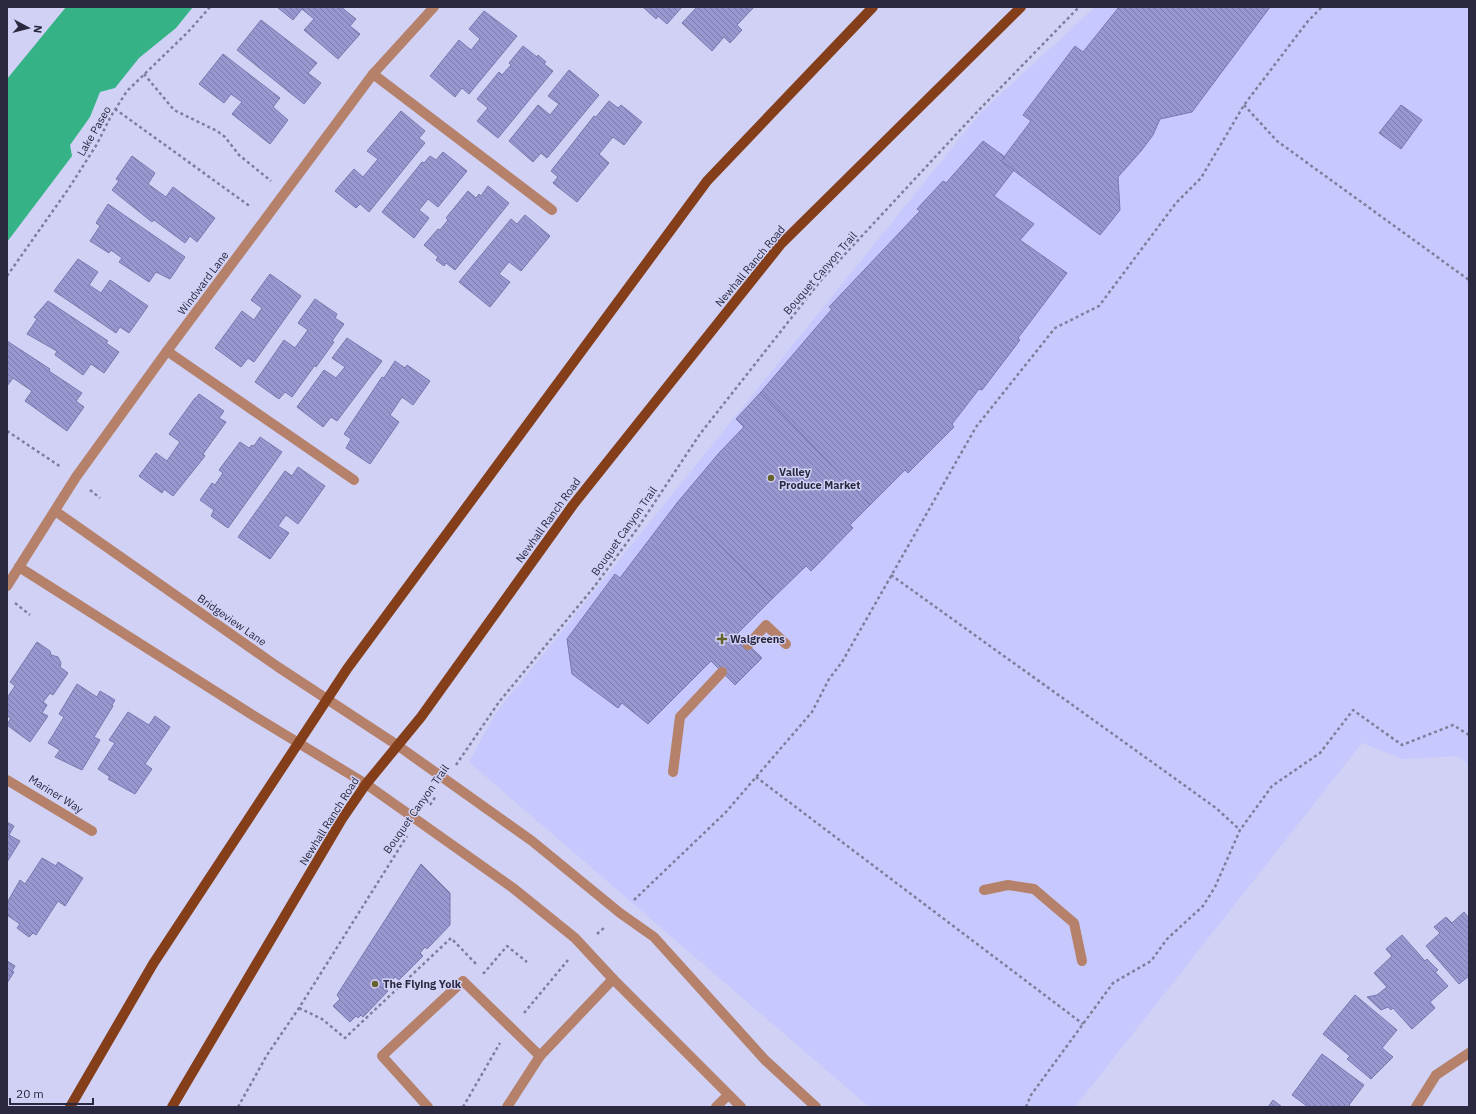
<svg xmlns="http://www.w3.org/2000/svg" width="1476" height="1114" font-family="'IBM Plex Sans',sans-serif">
	<defs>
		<pattern id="building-back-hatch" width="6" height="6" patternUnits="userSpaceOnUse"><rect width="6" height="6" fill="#9897cf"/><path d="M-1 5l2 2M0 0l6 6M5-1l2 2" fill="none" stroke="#7c7ba9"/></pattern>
	</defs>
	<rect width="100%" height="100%" fill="#d0d1f5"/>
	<path fill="#c7c8fd" d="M1095,7H1469V765L1458,756L1402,759L1362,743L1075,1107H869L469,762L495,714L981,112Z"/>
	<path fill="#35b386" d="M66,7H193L176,28L139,58L115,88L100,92L90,117L70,145L72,156L7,242V79Z"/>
	<g fill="url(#building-back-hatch)" stroke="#7978af">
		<path d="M277,7H341L356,19L350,26L360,34L338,59L304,30L314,19L302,9L293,20Z"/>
		<path d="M643,7H682L667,24L658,16L656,19Z"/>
		<path d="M697,7H754L737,25L742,30L730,43L724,37L712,51L682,23Z"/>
		<path d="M1119,7H1270L1192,112L1160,119L1153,135L1141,151L1118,177L1120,210L1100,235L1001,161L1031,121L1023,115L1075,46L1083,52Z"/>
		<path d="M484,11L517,36L469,94L462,88L455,97L430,76L459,40L471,50L480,39L469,29Z"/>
		<path d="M261,20L317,63L308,73L321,83L304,104L237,50Z"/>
		<path d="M523,46L537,57L538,55L546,62L544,64L553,71L498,138L477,121L488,108L477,99L499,72L502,75L511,65L509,63Z"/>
		<path d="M223,54L280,98L273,107L288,120L270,144L232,114L242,102L231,94L224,103L199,84Z"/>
		<path d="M569,70L599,95L547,158L541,153L533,162L509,141L538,105L550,115L559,104L548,96Z"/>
		<path d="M609,101L618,108L621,105L642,122L624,145L613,137L599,154L609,163L577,202L553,183L558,177L551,171L594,116L596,117Z"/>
		<path d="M1401,105L1422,120L1401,149L1379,133Z"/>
		<path d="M401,111L425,131L419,138L425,143L369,212L360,204L356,208L335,191L354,169L363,177L378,159L367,151Z"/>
		<path d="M983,141L1005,157L1001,161L1014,170L994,196L1034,224L1020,240L1067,273L1018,338L1020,340L982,390L979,389L952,424L954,427L908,473L905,470L870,505L761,392L832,309L829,307L920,211L917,209L943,181L946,183Z"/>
		<path d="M443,152L467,171L438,207L428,199L419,210L429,218L414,238L382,212L422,162L424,163L430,156L436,160Z"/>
		<path d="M132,156L155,173L148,184L166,197L173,187L215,218L197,242L190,236L185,243L154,220L152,222L112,190L119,181L116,179Z"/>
		<path d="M488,186L509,203L455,270L446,263L444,266L436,260L438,257L424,245L438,229L440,230L448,220L446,218L468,191L476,198L479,194L481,196Z"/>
		<path d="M108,204L185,257L170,279L156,272L149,282L119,262L122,258L111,250L109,253L90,241L100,226L96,223Z"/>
		<path d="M525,215L550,236L521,271L509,262L499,274L510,282L490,307L459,282L511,219L517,224Z"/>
		<path d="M78,259L98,272L89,285L101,293L110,280L148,306L129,333L120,327L116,333L54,291Z"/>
		<path d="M270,274L301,296L254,362L248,358L241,367L215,348L242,311L254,320L262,308L251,300Z"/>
		<path d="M315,299L337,314L335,318L344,324L332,341L334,342L316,367L315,365L292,397L285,392L279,399L255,382L284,340L295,348L308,330L298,323Z"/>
		<path d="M48,301L108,341L106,343L119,352L104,373L91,364L83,375L55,355L57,351L27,334L37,319L34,317Z"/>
		<path d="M347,338L382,361L337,421L331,417L323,427L297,407L324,370L336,378L345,367L332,358Z"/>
		<path d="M7,341L50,369L49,371L82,393L76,401L84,407L67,431L25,401L32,391L13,378L7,386Z"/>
		<path d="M395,361L405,368L407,365L430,381L413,405L402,397L390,415L399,422L370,464L346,448L351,439L344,434L382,377L384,378Z"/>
		<path d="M761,392L870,505L850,525L853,528L811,571L806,566L773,598L677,503L719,453L744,427L736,419Z"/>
		<path d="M199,394L224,411L219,418L226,422L203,454L205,456L173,496L164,489L162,493L139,476L156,453L167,461L180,442L169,434L195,398H196Z"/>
		<path d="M260,437L282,452L228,528L211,516L214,510L200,500L212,483L215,485L223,473L219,470L240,442L249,448L252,445L254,446Z"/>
		<path d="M298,467L325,486L298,524L286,515L278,526L289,533L270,559L238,537L285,471L292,476Z"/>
		<path d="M677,503L773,598L737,634L762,658L735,685L711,661L648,724L622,703L618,708L572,674L567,639L615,574L620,578Z"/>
		<path d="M37,642L50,651L51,655L58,657L61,663L60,667L68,673L53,695L50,693L43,702L47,705L42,713L48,716L30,742L7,725L11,718L7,716V698L15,686L10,682Z"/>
		<path d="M77,684L97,697L100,691L115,700L112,705L113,706L94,737L100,740L82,770L55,757L60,750L48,743L64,717L59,714Z"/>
		<path d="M128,712L149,725L155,716L170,727L145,764L152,769L135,794L108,779L110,777L98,769L115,743L109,740Z"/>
		<path d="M7,822L14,826L9,835L20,841L7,862Z"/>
		<path d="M42,858L56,866L58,862L83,878L65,906L58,901L36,935L33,933L29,937L17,928L20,924L7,915V903L20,880L25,884Z"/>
		<path d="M421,864L450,893V925L427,949L425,947L420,953L423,956L399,980L395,977L385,988L388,991L363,1017L361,1015L358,1018L356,1016L350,1022L333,1006L340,999L337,995Z"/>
		<path d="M1464,912L1469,918V976L1459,984L1426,946L1440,933L1434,927L1446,917L1452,923Z"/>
		<path d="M1402,935L1425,961L1427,959L1438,970L1435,972L1448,986L1430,1002L1435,1008L1412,1029L1393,1008L1391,1010L1388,1007L1381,1010L1367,997L1377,995L1387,987L1374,973L1392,956L1386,949Z"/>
		<path d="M7,961L15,966L12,971L14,972L7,983Z"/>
		<path d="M1355,995L1397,1030L1382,1048L1393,1057L1371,1079L1347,1059L1350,1056L1323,1034Z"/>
		<path d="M1322,1054L1364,1085L1349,1105L1351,1107H1308L1292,1095Z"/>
		<path d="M1273,1100L1282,1107H1268Z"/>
	</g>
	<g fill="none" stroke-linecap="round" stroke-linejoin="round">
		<g stroke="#7e7e9c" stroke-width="2.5" stroke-dasharray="3 3" stroke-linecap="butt">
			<path d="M144,74L174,110L217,131L225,137L239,155L271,181"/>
			<path d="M1244,105L1277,141L1469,280"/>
			<path d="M115,109L251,207"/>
			<path d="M7,276L69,188L97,144L111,116L127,91L188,32L210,7"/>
			<path d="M7,431L61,467"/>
			<path d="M90,490L100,498"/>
			<path d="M891,575L1216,808L1240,830"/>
			<path d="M15,603L30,615"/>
			<path d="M456,765L499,702L594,587L637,529L700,434L822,279L976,113L1079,7"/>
			<path d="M756,777L1083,1024"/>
			<path d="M430,805L436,796"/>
			<path d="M634,900L726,812L812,712L829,679L842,662L976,427L1055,328L1099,306L1176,203L1201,178L1244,105L1308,21L1322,7"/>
			<path d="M597,934L605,927"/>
			<path d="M483,972L484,973L507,946L527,962"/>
			<path d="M299,1008L322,1019L345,1038L451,938L477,965"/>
			<path d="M524,1013L568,960"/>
			<path d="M238,1107L267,1055L299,1008L407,836"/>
			<path d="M463,1107L500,1043"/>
			<path d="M1026,1107L1031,1095L1113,983L1151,961L1167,939L1203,906L1215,887L1240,830L1272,786L1320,753L1353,710L1402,745L1453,725L1469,735"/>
		</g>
		<g stroke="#b5816a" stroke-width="10">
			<path d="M373,74L552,210"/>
			<path d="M167,351L354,480"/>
			<path d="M748,645L766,625L786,644"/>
			<path d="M397,745L532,841L620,913L654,937L765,1060L816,1107"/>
			<path d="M673,772L680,717L722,672"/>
			<path d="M366,784L513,888L575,938L613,979L741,1107"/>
			<path d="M984,890L1008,885L1034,889L1074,923L1082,961"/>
			<path d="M428,1107L382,1056L463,981L540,1056"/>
			<path d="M507,1107L540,1056L613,979"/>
			<path d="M716,1107L728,1095"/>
		</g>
		<g stroke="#b5816a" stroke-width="10">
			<path d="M55,511L278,667L397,745"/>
			<path d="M19,567L254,716L366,784"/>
			<path d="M7,586L76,477L167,351L373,74L434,7"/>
			<path d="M7,780L92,831"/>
			<path d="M1416,1107L1436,1075L1469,1053"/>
		</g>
		<g stroke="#853e1a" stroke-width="10">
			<path d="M70,1107L153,964L347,669L707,181L873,7"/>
			<path d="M172,1107L342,819L366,784L421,717L573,505L781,244L1021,7"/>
		</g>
	</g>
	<g fill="#66622e" stroke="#d0d1f5" stroke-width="1.5">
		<circle cx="771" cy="478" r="4"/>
		<path d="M720 633h4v4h4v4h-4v4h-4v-4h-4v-4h4z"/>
		<circle cx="375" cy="984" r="4"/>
	</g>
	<g text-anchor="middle" stroke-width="3" stroke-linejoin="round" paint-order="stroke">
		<g font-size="11" fill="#2a2940" stroke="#d0d1f5">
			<text transform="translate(94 131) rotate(-60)" y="4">Lake Paseo</text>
			<text transform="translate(750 266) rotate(-50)" y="4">Newhall Ranch Road</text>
			<text transform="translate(820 273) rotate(-49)" y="4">Bouquet Canyon Trail</text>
			<text transform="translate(203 283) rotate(-53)" y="4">Windward Lane</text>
			<text transform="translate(548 520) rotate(-54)" y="4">Newhall Ranch Road</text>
			<text transform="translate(624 531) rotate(-55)" y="4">Bouquet Canyon Trail</text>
			<text transform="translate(232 620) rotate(35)" y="4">Bridgeview Lane</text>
			<text transform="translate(56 794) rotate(32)" y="4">Mariner Way</text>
			<text transform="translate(416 809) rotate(-55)" y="4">Bouquet Canyon Trail</text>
			<text transform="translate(329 821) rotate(-58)" y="4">Newhall Ranch Road</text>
		</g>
		<g font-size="11" font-weight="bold" fill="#2a2940" stroke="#d0d1f5" text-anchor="start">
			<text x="779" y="476">Valley<tspan x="779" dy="13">Produce Market</tspan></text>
			<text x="730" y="643">Walgreens</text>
			<text x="383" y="988">The Flying Yolk</text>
		</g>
	</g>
	<rect width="1476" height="1114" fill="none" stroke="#2a2940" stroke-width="16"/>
	<g transform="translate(28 28) rotate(97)" stroke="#d0d1f5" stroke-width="3" paint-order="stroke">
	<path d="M0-3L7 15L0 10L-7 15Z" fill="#2a2940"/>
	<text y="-6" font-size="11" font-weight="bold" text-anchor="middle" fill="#2a2940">N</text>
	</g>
	<path d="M10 1098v6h83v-6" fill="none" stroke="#2a2940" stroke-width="2"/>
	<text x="16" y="1098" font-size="12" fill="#2a2940" stroke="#d0d1f5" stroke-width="3" paint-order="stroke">20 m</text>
</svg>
